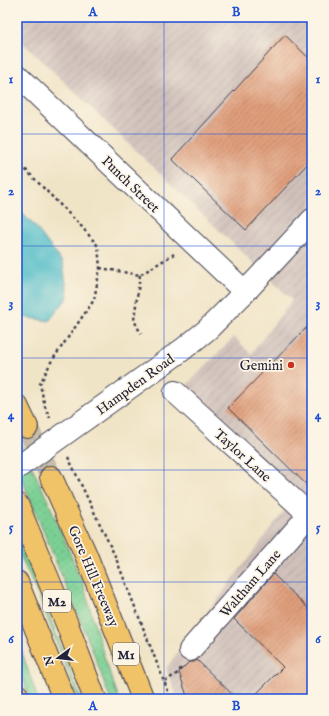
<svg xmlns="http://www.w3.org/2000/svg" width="329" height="716" font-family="'IM FELL English',serif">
	<defs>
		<pattern id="industrial-furrows" width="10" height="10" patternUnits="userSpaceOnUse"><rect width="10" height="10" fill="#cfc0ba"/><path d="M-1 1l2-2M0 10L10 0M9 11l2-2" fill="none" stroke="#b1a5a1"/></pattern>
		<pattern id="grass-dots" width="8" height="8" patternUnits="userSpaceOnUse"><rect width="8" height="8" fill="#7cd094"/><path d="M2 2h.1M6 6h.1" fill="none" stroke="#6bb280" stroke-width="1.8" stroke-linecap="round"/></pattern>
		<pattern id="building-hatch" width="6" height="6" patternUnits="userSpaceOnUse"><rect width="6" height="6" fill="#e09f7b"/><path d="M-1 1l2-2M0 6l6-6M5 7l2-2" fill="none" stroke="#b58166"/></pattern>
	</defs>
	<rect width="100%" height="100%" fill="#fcf5e5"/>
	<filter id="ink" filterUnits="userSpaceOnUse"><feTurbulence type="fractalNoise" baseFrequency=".025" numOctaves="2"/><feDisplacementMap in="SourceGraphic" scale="8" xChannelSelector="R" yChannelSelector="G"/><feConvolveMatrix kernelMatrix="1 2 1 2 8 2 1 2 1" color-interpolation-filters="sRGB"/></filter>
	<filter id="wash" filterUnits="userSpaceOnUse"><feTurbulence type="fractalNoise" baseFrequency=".012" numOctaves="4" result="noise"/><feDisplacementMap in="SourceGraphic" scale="16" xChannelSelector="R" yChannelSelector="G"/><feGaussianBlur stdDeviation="0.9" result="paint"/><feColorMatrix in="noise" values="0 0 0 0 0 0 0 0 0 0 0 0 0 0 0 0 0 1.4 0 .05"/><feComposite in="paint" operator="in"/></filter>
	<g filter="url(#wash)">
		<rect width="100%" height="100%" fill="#f0e4c6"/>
		<path fill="url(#industrial-furrows)" d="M17,17H312V699H178L166,668L290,503L181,391L234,337L251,354L292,300L17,37Z"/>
		<g fill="url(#grass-dots)" stroke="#4f7968">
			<path d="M17,435L48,501L83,584L103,653L119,699H110L95,657L17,467Z"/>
			<path d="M17,531L81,699H78L43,607L17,548Z"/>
			<path d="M17,638L38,699H30L17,661Z"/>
		</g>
		<path fill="#4fbcc9" stroke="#386f82" d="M17,208L34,225L63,263L68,297L49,321L22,317L17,314Z"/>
		<g id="blocks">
			<g fill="url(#building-hatch)">
				<path d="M285,35L312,61V159L246,230L172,159Z"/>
				<path d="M312,322V490L228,408Z"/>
				<path d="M273,574L312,612V699H251L283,667L234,619Z"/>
				<path d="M197,660L237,699H188L179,672L189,662H194Z"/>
			</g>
		</g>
	</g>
	<g filter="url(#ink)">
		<use href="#blocks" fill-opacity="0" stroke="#413f50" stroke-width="1"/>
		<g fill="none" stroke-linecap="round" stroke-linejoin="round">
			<path stroke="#c7bdaa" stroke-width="22" stroke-dasharray="22 11" stroke-linecap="butt" d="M27,427L51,477"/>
			<g stroke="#413f50" stroke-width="24">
				<g id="minor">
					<path d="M17,75L245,292"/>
					<path d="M175,392L312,517"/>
					<path d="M91,415L182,350L207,330L245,292L312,220"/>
					<path d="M190,650L309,515"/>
				</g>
			</g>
			<g stroke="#413f50" stroke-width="24">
				<g id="highway">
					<path d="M17,406L27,427"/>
					<path d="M51,477L86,555L143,699"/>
					<path d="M17,504L67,624L95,699"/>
					<path d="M17,582L64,699"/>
					<path d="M17,695L18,699"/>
				</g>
			</g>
			<g stroke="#413f50" stroke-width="2.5" stroke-dasharray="3 3" stroke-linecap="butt">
				<path d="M17,161L82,227L98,246L100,268L94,300L51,362L40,384L45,407L50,418"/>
				<path d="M100,268L140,275L174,254"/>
				<path d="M140,275L134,320L141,334"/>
				<path d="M68,457L115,556L171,699"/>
				<path d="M165,681L178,673L181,668"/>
			</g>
			<use href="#minor" stroke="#fff" stroke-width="22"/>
			<use href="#highway" stroke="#f1c369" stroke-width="22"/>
			<g stroke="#413f50" stroke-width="24" stroke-linecap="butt">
				<path id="minor-bridge" d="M17,468L91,415"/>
			</g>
			<use href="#minor-bridge" stroke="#fff" stroke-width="22"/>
		</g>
	</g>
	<path fill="none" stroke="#1d4ed8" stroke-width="1" stroke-opacity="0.55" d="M164,17V699M17,134H312M17,246H312M17,358H312M17,470H312M17,582H312"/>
	<circle fill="#c8321e" stroke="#fcf5e5" stroke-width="1.5" cx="291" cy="365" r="4"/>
	<g text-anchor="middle" stroke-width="3.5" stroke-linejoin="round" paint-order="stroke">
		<g fill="#fcf5e5" stroke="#63616e" stroke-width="1">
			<rect x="43" y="590" width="28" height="22" rx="3"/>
			<rect x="113" y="643" width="26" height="22" rx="3"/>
		</g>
		<g font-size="13" font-weight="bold" fill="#22223b">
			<text x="57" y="606">M2</text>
			<text x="126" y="659">M1</text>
		</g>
		<g font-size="14" fill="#22223b" stroke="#fcf5e5">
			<text transform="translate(131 184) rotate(44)" y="5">Punch Street</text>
			<text transform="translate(135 384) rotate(-36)" y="5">Hampden Road</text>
			<text transform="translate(243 455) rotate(42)" y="5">Taylor Lane</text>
			<text transform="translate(94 576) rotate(67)" y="5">Gore Hill Freeway</text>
			<text transform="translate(250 583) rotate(-49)" y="5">Waltham Lane</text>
		</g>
		<g font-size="14" fill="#22223b" stroke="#fcf5e5" text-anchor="end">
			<text x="283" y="370">Gemini</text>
		</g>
	</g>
	<rect width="329" height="716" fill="none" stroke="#fcf5e5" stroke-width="44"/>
	<g transform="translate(58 658) rotate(255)" stroke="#fcf5e5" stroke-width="3" paint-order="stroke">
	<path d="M0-3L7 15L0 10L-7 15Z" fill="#22223b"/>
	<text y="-6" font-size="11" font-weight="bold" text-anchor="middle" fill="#22223b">N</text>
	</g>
	<rect x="22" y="22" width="285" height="672" fill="none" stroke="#1d4ed8" stroke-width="1.5"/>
	<g font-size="13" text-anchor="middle" font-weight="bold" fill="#1d4ed8">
		<text x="93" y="16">A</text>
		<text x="236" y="16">B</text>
		<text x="11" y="83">1</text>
		<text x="318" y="83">1</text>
		<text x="11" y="195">2</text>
		<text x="318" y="195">2</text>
		<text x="11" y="307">3</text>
		<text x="318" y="307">3</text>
		<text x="11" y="419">4</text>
		<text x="318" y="419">4</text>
		<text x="11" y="531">5</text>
		<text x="318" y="531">5</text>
		<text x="11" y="643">6</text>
		<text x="318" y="643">6</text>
		<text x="93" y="710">A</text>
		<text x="236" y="710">B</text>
	</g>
</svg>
